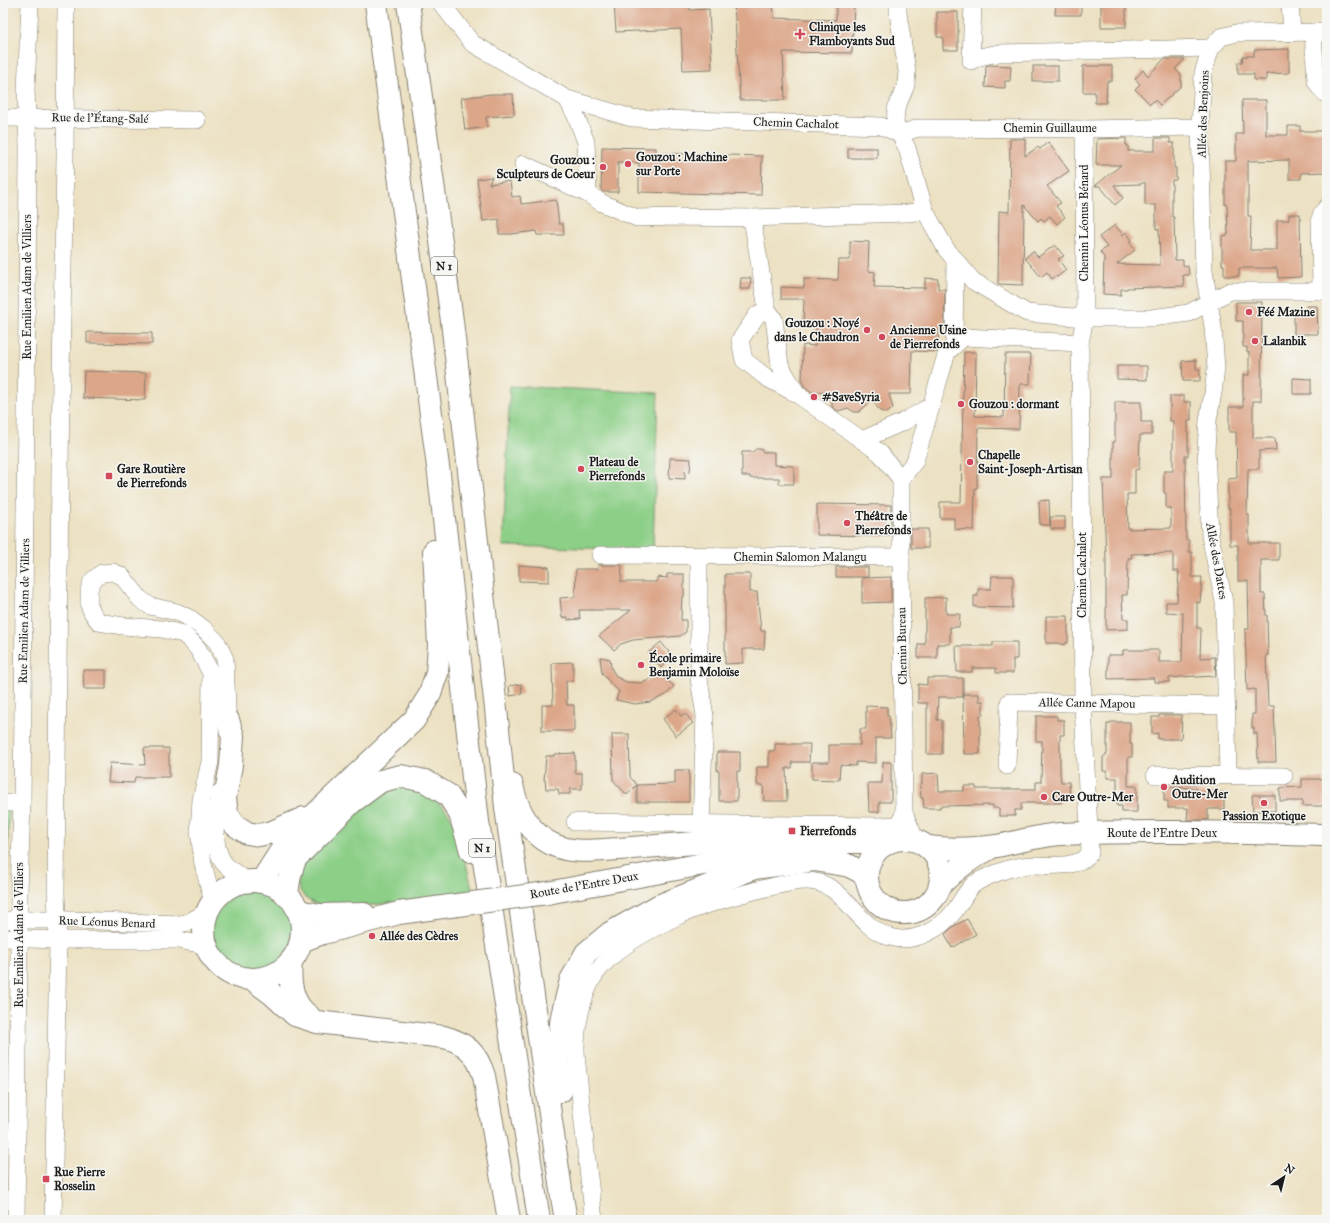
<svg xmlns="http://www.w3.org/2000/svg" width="1330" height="1223" font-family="'IM FELL Great Primer',serif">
	<rect width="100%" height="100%" fill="#f6f6f2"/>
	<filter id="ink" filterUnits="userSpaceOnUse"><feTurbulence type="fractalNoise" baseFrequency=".025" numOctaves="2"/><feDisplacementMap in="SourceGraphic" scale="8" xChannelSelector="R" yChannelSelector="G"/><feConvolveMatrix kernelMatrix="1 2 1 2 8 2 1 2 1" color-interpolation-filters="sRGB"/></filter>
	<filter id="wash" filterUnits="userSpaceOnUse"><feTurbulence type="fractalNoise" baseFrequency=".012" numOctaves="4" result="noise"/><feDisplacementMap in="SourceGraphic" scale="16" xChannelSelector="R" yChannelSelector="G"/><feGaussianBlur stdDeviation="0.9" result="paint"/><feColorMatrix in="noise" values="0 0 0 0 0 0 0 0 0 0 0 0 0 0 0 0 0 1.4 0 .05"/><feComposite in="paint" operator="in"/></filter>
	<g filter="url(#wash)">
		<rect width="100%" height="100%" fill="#ece1c2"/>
		<g fill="#8ccf87" stroke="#547652">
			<path d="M510,386L658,393L653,550L503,546Z"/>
			<path d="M390,786L422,788L447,811L458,829L473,893L364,906H319L305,898L298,887L299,866L360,808Z"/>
			<path d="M3,808H9L6,902L3,905Z"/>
			<circle cx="252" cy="932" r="41"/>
		</g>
		<g id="blocks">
			<g fill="#dca689">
				<path d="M614,3H690V10L709,9L712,69L683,70L681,29L616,32Z"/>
				<path d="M734,3H773L774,18L836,20V3H854L852,53L783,52L785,100H740Z"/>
				<path d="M1056,3H1081V15H1055Z"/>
				<rect x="1101" y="3" width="25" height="24"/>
				<path d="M937,12H958V50H943V37H937Z"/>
				<path d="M1289,49V73L1266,74V80H1254V74H1238V62H1242L1243,56H1254V50Z"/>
				<path d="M1164,59H1185L1175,69L1181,75V86L1160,105L1155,100L1150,104L1135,89L1140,84L1135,79L1143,70L1148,76Z"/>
				<path d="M989,65L1011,66L1010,81H1005V88L985,87L986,66Z"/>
				<rect x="1033" y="66" width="25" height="15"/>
				<path d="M1083,66H1112V81H1107L1106,103H1095V92H1083Z"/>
				<path d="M491,94H513L514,115L486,117L487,127L465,130L461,98Z"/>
				<path d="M1242,100H1266V135H1288V126H1300V131H1327V172L1301,173V179H1289V160L1248,161V216H1251L1250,250H1277V220H1289V214H1300L1301,277L1278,278L1277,268H1239V276H1224V265H1222V236L1228,235L1227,205H1225V161H1236V134H1243Z"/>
				<path d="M1126,138V145H1128V151H1155V138H1170V143H1174V168H1176V180H1172V217H1174L1175,260H1183V265L1188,266L1189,275H1183L1184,286L1127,288V289H1121V295L1103,294L1104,257L1100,252L1107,247L1099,237L1115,225L1123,235L1126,232L1132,240L1129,242L1135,250L1117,264L1160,265L1159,229H1156V205H1145V182L1141,184L1114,185L1123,198L1115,205L1100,186H1095L1121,165H1096L1097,139Z"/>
				<path d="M1010,139H1025V156L1038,147L1040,149L1048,142L1069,171L1047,186L1061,203L1056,206L1065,217L1057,224L1050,216L1044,221L1041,218L1038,221L1024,205L1023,285L998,284L999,211L1009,212Z"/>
				<path d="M602,147L656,148V153L762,156L761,195L639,192V163L618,162V192H603L601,190Z"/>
				<rect x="848" y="148" width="29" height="10"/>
				<path d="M492,177L489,184L510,181L512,197L520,196L521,204L556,200L559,224H563L564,235H537L536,231L512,234H499V219L483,221L477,179Z"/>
				<path d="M850,241L869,242L868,271L875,272L874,287L925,288V278L938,279V289H945L944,329H939L938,348L937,352L912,351L911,394H889L893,408L887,413L880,411L872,400L859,412H854L848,408L838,411L832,407V393L812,392L805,387L802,382L803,345L815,346L816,325H803L804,299H781V287L804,288V279L838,280L839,260H850Z"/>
				<path d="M1055,245L1064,256L1058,259L1066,270L1057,277L1056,276L1052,279L1047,272L1041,277L1025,258L1033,251L1038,257Z"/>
				<path d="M741,278H751L750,289H740Z"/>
				<path d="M1236,302H1262L1261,401H1253V438H1275L1276,450L1259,451V469H1248L1247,515H1249V543H1279V560H1261V594H1265L1266,615H1267L1268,655H1266L1268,706H1274L1276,762H1258L1257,733L1254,734V728H1252V714H1255V689L1247,690L1245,629H1249L1248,581H1238V545H1230V508H1228V479L1237,478L1236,432H1229V407H1243V375H1249V352H1247V347H1243V321H1236Z"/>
				<path d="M1306,306H1317L1318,334H1294V310H1306Z"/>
				<path d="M87,332L152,333V344L87,343Z"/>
				<path d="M964,352H976L975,416L1004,417L1005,354H1031L1030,384H1020L1019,429L978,428L977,488H975L974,530L954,529V518H940V502H961Z"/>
				<path d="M1196,360V369H1200V381H1183L1182,361Z"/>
				<path d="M1117,366H1147V380L1117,379Z"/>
				<path d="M84,371L146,373L145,400L83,398Z"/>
				<path d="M1293,378L1311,379V394H1293Z"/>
				<path d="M1170,396H1184V402H1191V421H1188V456H1185L1186,540H1189V552H1192V577H1202L1200,603L1197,602V628H1201L1200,658L1215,657L1216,676L1195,677V676L1169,678V682H1154V678L1108,679V655H1123V650H1159V662H1182L1183,613L1166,612V602H1177L1179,571H1173V553L1131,554L1132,558H1128L1127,595H1122L1123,619H1128V629L1106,630V559L1103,479H1113V442H1115V402H1141V422H1152V435H1140L1139,469L1135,470V494H1127L1128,529L1171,528V508H1166V493H1164V471H1173V421H1170Z"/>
				<path d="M756,449H761L763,452H774V465L794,466V484H779V478H750V476H742V452H753Z"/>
				<path d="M670,458L691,459L690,472L685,471V479L669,478Z"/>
				<path d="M1049,500L1050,525H1040L1039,501Z"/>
				<path d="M817,504L891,505V535H885V536L817,535Z"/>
				<path d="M1050,517H1065V529H1051Z"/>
				<rect x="911" y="529" width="17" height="19"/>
				<path d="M519,565L549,567V582L519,581Z"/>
				<path d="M598,565H622L621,582H657V577L667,578V574H684V597H682L681,620H686V632L680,636L633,640L621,644L614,650L599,636L631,610H579L580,619L568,620V617L562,618L560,598L575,597L576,569H598Z"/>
				<rect x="836" y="567" width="32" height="10"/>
				<path d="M725,574H750V592H757L761,631H765L764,649H743V663L725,664Z"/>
				<path d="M992,576H1013V608L974,607V596H978V589H991Z"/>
				<path d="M891,577V602L862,603V578Z"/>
				<path d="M946,597V614H960L959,627H950V644H937V658H918V644H925V598Z"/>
				<path d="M1046,616H1068V643H1065V645L1057,643H1046Z"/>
				<path d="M661,642L672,656L661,668L649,652Z"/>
				<path d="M993,642H1017V659H1013V673H996V668H972V672H957L956,646H993Z"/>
				<path d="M600,657L610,659L611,667L614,673L617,677L626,682L640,683L647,681L658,673L674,686L666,695L650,702L635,704L616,700L619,691L611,684L602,673Z"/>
				<path d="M573,662V681H566L567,705H574V731H542V705H553L552,663Z"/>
				<path d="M83,670H106V689H84Z"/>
				<path d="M927,678H963V697H938L937,720H942V754H927V703H918V684L927,685Z"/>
				<path d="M521,684L522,694L510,696L509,686Z"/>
				<path d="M963,694H979V701H983V715H980V754H964Z"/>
				<path d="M866,706L887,707V716H889L891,738H876V763L856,762V766L840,765L839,780L812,779V762H829V745H860V729H866Z"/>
				<path d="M676,709L681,716L685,713L693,723L676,736L663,719Z"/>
				<path d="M1159,715H1182L1181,739H1158V733L1152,734V717H1159Z"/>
				<path d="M1036,716H1057V720H1064V735H1060V774L1061,782H1069L1070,799H1061V803H1021V810H1015V816H999V808H993V805L940,806V808H924L923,798H921L920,784H922V774L938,773L939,791H964V786H976V789H1036V782H1041L1042,741H1036Z"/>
				<path d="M1111,722H1130V744H1132V757H1128V786H1137V812H1122V806H1117V778H1107V771H1103V757L1107,754V724H1110Z"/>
				<path d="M612,734H629L630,777L637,785L675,784V770H689V802H637V785L627,795L613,780Z"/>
				<path d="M775,744H810L809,762H792V768H786L787,801H764L763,785H757V767H769V751H775Z"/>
				<path d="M144,748H169V777H135L134,783L108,782L110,763L145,765Z"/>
				<path d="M717,752H740V771H737V801H719V771H717Z"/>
				<path d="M575,753V773H582V789H570V794H559L558,789H546L545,780H544L546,756H554V754Z"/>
				<path d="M883,762H891V802H879V812H869L868,783H882Z"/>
				<path d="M1302,779H1324L1325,806H1303V801H1280V788L1302,787Z"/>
				<path d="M1164,787L1196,788V793H1224V809H1208V820H1187L1188,808H1168V801H1164Z"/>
				<path d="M1252,795H1275V811H1253Z"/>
				<path d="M967,919L976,934L952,948L945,934L954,926Z"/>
			</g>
		</g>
	</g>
	<g filter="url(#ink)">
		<use href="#blocks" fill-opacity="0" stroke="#847e6f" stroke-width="1"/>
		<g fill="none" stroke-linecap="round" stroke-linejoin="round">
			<g stroke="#847e6f" stroke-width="18">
				<g id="minor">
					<path d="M441,3L472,43L567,99L632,118L881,126L900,134"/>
					<path d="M898,3V13L907,71L906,85L896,109L895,125L907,148L925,211L946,249L973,281L1027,313L1085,318H1151L1189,313L1230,291H1327"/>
					<path d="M973,3L971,61L979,57L999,53L1211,48"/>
					<path d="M1290,3L1292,33"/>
					<path d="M1313,32L1316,81L1320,88L1327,95"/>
					<path d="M567,99L576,116L586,142L588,194L602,203L637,218L678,217L752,218L907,213L925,211"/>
					<path d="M3,118L197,120"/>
					<path d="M900,134L918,128L1084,129L1200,127"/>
					<path d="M523,164L588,194"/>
					<path d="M752,218L767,309L774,319L780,365L797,394L880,453L901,479"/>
					<path d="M1321,291L1320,219L1322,213L1327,207"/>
					<path d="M767,309L757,315L740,340L744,360L767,378L797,394"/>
					<path d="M954,346L955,259"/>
					<path d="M862,440L903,422L931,406"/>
					<path d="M901,479L915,461L947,352L964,337L1080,343"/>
					<path d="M600,555L901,557"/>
					<path d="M699,556V679L705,716L701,823"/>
					<path d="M1007,766L1009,702L1227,706"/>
					<path d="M1155,775L1284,776"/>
					<path d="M1228,775L1224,602L1210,536L1206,449L1208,420L1213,393L1216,368L1213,327L1204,271L1200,127L1203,73L1211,48L1221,37L1237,33L1327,32"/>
					<path d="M219,793C216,814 211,843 223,862C228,869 240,876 248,882"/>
					<path d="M3,803H22"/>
					<path d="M904,813L916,841"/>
					<path d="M575,822L878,826L900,825"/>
					<path d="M893,841L904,813L901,557V479"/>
					<path d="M213,902L203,864L199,831L201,800L210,762L211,673L198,649L192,642L183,634L162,629L123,626L99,622L93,614L89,605V590L92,581L102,573L113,572L122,576L140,599L150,606L177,612L191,619L203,628L217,642L225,659L228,732"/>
					<path d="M3,920H73L180,924L189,922L209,911"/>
					<path d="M3,938L58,940H179L199,944L208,948"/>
					<path d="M16,1220L19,968V892L22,803L27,313L28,147L26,89L30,3"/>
					<path d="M53,1220L58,940L56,892L57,768L61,375L65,158L66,3"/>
					<path d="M594,1220C589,1178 584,1135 580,1093C579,1078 576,1063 576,1048C576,1025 583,991 596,973C615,947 651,929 680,915C708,903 737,895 766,888C779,885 793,881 807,881C845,881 855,927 890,937C894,938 898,939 902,939C921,939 940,928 952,914C960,905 965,892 974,884C984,877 996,873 1008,869C1016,867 1025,865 1032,865C1049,865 1080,869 1090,853L1083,704L1080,343L1085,318L1084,129"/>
				</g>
			</g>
			<g stroke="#847e6f" stroke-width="24">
				<g id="major">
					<circle cx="904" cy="876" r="37"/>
					<path d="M927,847C950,850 974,849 997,846C1018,842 1040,835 1062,834C1151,830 1239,833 1327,835"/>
					<path d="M771,850L789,843L800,842H870L884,845"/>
					<path d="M833,858L861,872L867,879"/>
					<circle cx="253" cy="930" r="49"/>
					<path d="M940,885C955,870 970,858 989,849"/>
					<path d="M547,893L768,852H786"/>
					<path d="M298,911L320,915L364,914"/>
					<path d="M301,941L323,933L399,913L450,906"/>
					<path d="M291,962C289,982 292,1004 309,1016"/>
					<path d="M252,979L272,994L295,1015L317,1022L444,1037C466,1043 477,1053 484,1076L509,1220"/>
				</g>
			</g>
			<g stroke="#847e6f" stroke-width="24">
				<g id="highway">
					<path d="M376,3L439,474L478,822L539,1220"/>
					<path d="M408,3L452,321L496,709L506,808L562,1197L566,1220"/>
					<path d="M228,720L233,736L231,765L225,798L227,814L235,825L247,833L259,835L272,832L304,818"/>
					<path d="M512,785C517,810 531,836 556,846C575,854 599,850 619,849C644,847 670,845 695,843C726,842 758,843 789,843"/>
					<path d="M261,882L284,846L292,836L414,720L429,696L437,673L439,645L434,551"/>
					<path d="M287,896C288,882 290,871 296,858L351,803L381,781L401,776L425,781L448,795L460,814L471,851"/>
					<path d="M561,1091L557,1057L562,1016L571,980L586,953L610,933L658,906L754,868L814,860L850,866"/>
				</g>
			</g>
			<use href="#minor" stroke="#fff" stroke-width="17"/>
			<use href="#major" stroke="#fff" stroke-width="22"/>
			<use href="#highway" stroke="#fff" stroke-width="22"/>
			<g stroke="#847e6f" stroke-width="24" stroke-linecap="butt">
				<path id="major-bridge" d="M450,906L547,893"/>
			</g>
			<use href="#major-bridge" stroke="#fff" stroke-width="22"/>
		</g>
	</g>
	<g fill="#d1495b" stroke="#f6f6f2" stroke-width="1.5">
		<path d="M798 28h4v4h4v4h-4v4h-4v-4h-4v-4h4z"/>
		<circle cx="628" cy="164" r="4"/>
		<circle cx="603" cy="167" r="4"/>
		<circle cx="1249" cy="312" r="4"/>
		<circle cx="867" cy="330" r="4"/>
		<circle cx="882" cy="337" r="4"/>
		<circle cx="1255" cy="341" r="4"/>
		<circle cx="814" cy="397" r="4"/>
		<circle cx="961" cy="404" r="4"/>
		<circle cx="970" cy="462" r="4"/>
		<circle cx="581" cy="469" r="4"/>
		<rect x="105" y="472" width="8" height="8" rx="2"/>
		<circle cx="847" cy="523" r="4"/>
		<circle cx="641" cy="665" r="4"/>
		<circle cx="1164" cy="787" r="4"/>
		<circle cx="1044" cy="797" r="4"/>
		<circle cx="1264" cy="803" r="4"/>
		<rect x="788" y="827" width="8" height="8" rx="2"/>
		<circle cx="372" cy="936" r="4"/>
		<rect x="42" y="1175" width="8" height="8" rx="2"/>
	</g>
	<g text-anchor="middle" stroke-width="3" stroke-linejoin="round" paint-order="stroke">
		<g fill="#f6f6f2" stroke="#5d5d5c" stroke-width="1">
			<rect x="431" y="257" width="26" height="18" rx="3"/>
			<rect x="469" y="839" width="26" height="18" rx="3"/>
		</g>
		<g font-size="11" font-weight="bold" fill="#1c1c1c">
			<text x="444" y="270">N 1</text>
			<text x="482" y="852">N 1</text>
		</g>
		<g font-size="12" font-weight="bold" fill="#1c1c1c" stroke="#f6f6f2" text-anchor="start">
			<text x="809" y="31">Clinique les<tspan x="809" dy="14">Flamboyants Sud</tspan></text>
			<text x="636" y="161">Gouzou : Machine<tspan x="636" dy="14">sur Porte</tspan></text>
			<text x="595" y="164" text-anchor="end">Gouzou :<tspan x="595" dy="14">Sculpteurs de Coeur</tspan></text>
			<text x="1257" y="316">Féé Mazine</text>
			<text x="859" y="327" text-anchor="end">Gouzou : Noyé<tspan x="859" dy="14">dans le Chaudron</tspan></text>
			<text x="890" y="334">Ancienne Usine<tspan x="890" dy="14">de Pierrefonds</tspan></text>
			<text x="1263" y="345">Lalanbik</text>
			<text x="822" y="401">#SaveSyria</text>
			<text x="969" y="408">Gouzou : dormant</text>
			<text x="978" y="459">Chapelle<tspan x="978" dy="14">Saint-Joseph-Artisan</tspan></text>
			<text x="589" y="466">Plateau de<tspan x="589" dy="14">Pierrefonds</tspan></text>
			<text x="117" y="473">Gare Routière<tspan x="117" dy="14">de Pierrefonds</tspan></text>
			<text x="855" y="520">Théâtre de<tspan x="855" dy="14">Pierrefonds</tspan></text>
			<text x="649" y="662">École primaire<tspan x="649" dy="14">Benjamin Moloïse</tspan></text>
			<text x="1172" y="784">Audition<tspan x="1172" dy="14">Outre-Mer</tspan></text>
			<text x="1052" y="801">Care Outre-Mer</text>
			<text x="1264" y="820" text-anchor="middle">Passion Exotique</text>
			<text x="800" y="835">Pierrefonds</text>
			<text x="380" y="940">Allée des Cèdres</text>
			<text x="54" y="1176">Rue Pierre<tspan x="54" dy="14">Rosselin</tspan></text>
		</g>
		<g font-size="12" fill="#1c1c1c" stroke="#f6f6f2">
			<text transform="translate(1203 114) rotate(-88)" y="4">Allée des Benjoins</text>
			<text transform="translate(100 118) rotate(1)" y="4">Rue de l'Étang-Salé</text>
			<text transform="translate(796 123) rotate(2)" y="4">Chemin Cachalot</text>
			<text x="1050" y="132">Chemin Guillaume</text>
			<text transform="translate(1084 223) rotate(-90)" y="4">Chemin Léonus Bénard</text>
			<text transform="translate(27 287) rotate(-90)" y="4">Rue Emilien Adam de Villiers</text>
			<text x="800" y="561">Chemin Salomon Malangu</text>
			<text transform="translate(1217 561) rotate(80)" y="4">Allée des Dattes</text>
			<text transform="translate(1082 575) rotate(-90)" y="4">Chemin Cachalot</text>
			<text transform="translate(24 611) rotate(-89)" y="4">Rue Emilien Adam de Villiers</text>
			<text transform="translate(902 646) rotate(-91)" y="4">Chemin Bureau</text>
			<text transform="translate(1087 703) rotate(1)" y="4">Allée Canne Mapou</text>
			<text x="1162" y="837">Route de l'Entre Deux</text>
			<text transform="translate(584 885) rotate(-10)" y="4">Route de l'Entre Deux</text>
			<text transform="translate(107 922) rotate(2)" y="4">Rue Léonus Benard</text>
			<text transform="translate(19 935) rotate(-90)" y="4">Rue Emilien Adam de Villiers</text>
		</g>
	</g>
	<rect width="1330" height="1223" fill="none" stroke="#f6f6f2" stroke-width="16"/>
	<g transform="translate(1284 1177) rotate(35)" stroke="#f6f6f2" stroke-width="3" paint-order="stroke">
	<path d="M0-3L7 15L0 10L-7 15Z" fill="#1c1c1c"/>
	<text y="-6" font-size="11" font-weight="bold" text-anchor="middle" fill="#1c1c1c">N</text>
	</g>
</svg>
